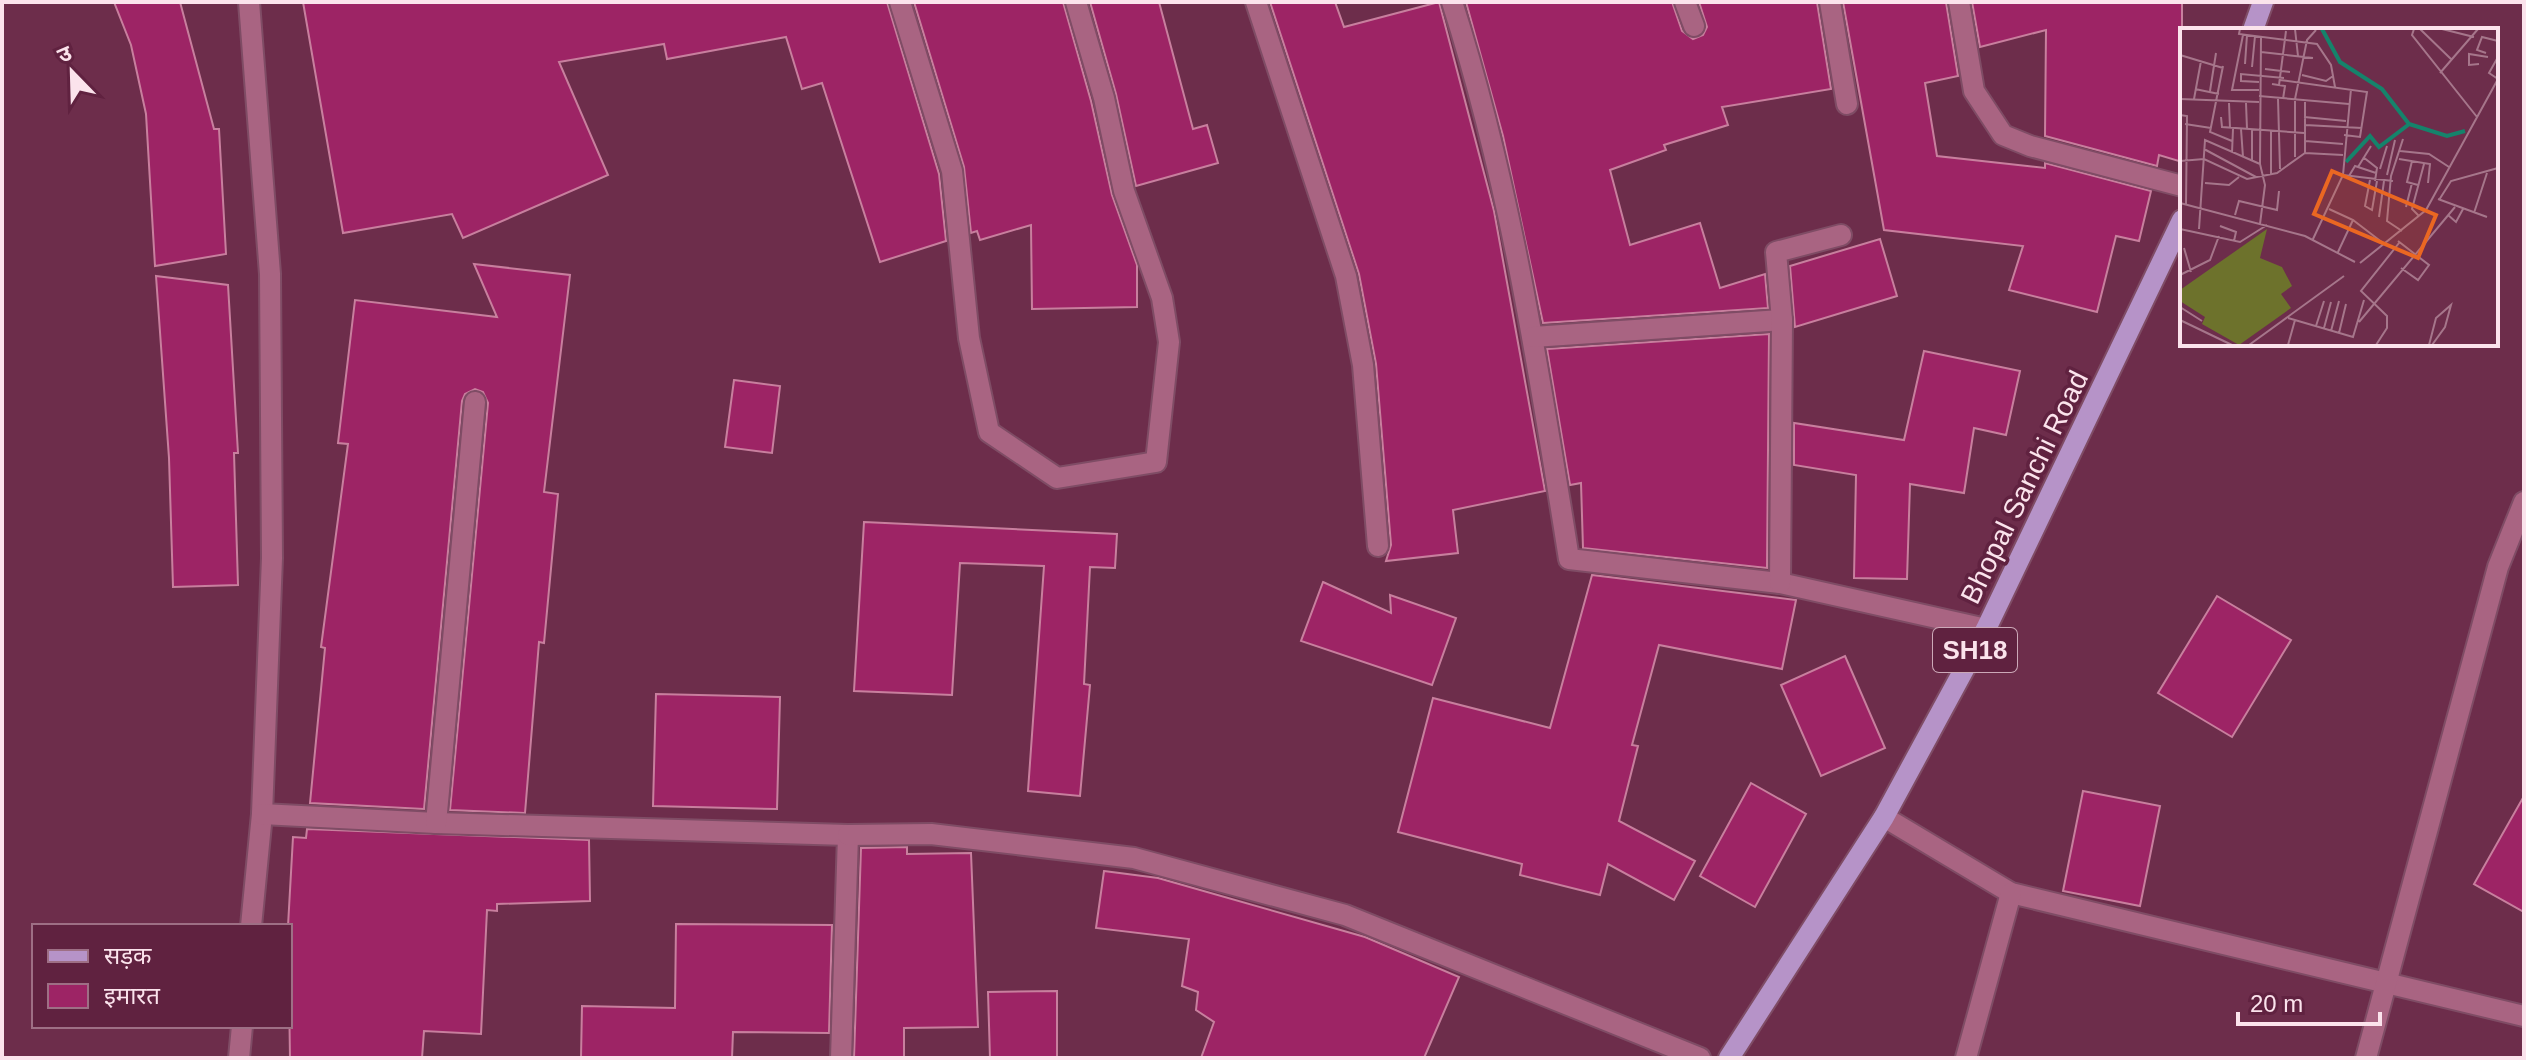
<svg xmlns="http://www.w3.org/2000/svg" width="2526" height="1060" font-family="Helvetica,'Noto Sans Devanagari',sans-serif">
	<rect width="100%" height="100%" fill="#6d2d4b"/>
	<g fill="#9d2465" stroke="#c87f9e" stroke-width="2">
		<path d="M114,2H180L214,129H219L226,254L155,266L146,114L131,45Z"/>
		<path d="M303,2H887L939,174L946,241L880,262L822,83L802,89L786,37L667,59L664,44L559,62L608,175L463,238L452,214L343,233Z"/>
		<path d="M914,2H1063L1091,101L1112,195L1137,265V307L1032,309L1031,225L980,240L977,231L971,233L964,167Z"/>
		<path d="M1090,2H1159L1193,129L1207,125L1218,163L1136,186L1116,94Z"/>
		<path d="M1270,2H1335L1344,27L1439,2L1494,211L1545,491L1453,510L1458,553L1386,561L1391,545L1376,364L1359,274Z"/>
		<path d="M1466,2H1672L1682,31L1693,39L1703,35L1707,27L1699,2H1817L1831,89L1722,107L1728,125L1664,145L1666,150L1610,170L1630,245L1700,223L1720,288L1765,274L1768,308L1543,323L1503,136Z"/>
		<path d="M1843,2H1946L1958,76L1925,83L1937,156L2045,168V163L2151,191L2139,241L2116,236L2097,312L2009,290L2023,246L1884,230Z"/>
		<path d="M1972,2H2182V162L2159,155L2157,166L2045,136L2046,30L1980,47Z"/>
		<path d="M1880,239L1897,296L1795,327L1790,266Z"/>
		<path d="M474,264L570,275L544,492L558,494L544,643L539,642L525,813L450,810L488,403L483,392L475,389L465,394L462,401L424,809L310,803L325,648L321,647L348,444L338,443L355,300L497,317Z"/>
		<path d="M156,276L228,285L238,453H234L238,585L173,587L169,458Z"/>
		<path d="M1769,334L1767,568L1583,548L1581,483L1570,485L1547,349Z"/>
		<path d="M1924,351L2020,371L2006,435L1974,428L1964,493L1910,484L1907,579L1854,578L1856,475L1794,465V423L1904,440Z"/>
		<path d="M734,380L780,386L772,453L725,447Z"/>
		<path d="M864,522L1117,534L1115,568L1090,567L1084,684L1090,685L1080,796L1028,791L1044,566L960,563L952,695L854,691Z"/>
		<path d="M1592,575L1796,600L1782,669L1659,645L1632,745L1638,746L1619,821L1695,861L1674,900L1608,864L1600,895L1520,875L1522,864L1398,832L1433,698L1550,728Z"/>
		<path d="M1323,582L1391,613L1390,595L1456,618L1432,685L1301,641Z"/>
		<path d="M2217,596L2291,640L2232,737L2158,693Z"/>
		<path d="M1845,656L1885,748L1821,776L1781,685Z"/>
		<path d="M656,694L780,697L777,809L653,806Z"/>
		<path d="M1751,783L1806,814L1755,907L1700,876Z"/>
		<path d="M2083,791L2160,806L2140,906L2063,891Z"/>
		<path d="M2524,796V912L2474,884Z"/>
		<path d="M307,829L589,840L590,901L497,904V911L487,910L481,1034L424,1031L422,1058H290L288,926L293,837L306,838Z"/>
		<path d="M907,847V854L971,853L978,1027L904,1028V1058H854L861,848Z"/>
		<path d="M1104,871L1158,878L1365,937L1459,977L1424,1058H1201L1214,1022L1196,1010L1198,992L1182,986L1189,939L1096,928Z"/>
		<path d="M676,924L832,925L829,1033L733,1032L732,1058H581L582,1006L675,1008Z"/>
		<path d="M1057,991V1058H990L988,992Z"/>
	</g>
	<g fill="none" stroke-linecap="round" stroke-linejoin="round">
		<g stroke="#7f4c65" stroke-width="24">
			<g id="minor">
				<path d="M249,2L270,274L272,558L262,814L251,926"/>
				<path d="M900,2L952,171L969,338L989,432L1057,478L1156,462L1169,342L1162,298L1124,191L1104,98L1076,2"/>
				<path d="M1256,2L1346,276L1363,365L1378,546"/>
				<path d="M1452,2C1510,183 1539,371 1569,559L1780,583L1986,629"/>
				<path d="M1685,2L1694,26"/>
				<path d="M1830,2L1847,104"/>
				<path d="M1959,2L1974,91L2003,135L2030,146L2182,186"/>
				<path d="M1533,337L1782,320"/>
				<path d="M1780,583L1782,320L1776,252L1841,235"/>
				<path d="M262,814L436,823L848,835L841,1058"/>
				<path d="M1884,817L2011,893L2524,1016"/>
				<path d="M436,823L475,402"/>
				<path d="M848,835L931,834L1134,858L1345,915L1700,1058"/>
				<path d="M239,1058L242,1026"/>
				<path d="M1966,1058L2011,893"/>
				<path d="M2366,1058L2498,567L2524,502"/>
			</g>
		</g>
		<g stroke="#7f4c65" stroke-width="24">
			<g id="primary">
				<path d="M2253,30L2263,2"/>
				<path d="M1729,1058L1884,817L1986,629L2182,220"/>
			</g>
		</g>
		<use href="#minor" stroke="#a96482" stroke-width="20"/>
		<use href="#primary" stroke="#b693c8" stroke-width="20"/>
	</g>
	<g text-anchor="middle" stroke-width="7" stroke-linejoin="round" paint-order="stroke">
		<rect fill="#602240" stroke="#cca9b8" stroke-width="2" x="1933" y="628" width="84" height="44" rx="6"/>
		<g font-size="26" font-weight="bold" fill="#fbe3ec">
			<text x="1975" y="659">SH18</text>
		</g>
		<g font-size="28" fill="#fbe3ec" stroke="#602240">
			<text transform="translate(2024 487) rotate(-64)" y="10">Bhopal Sanchi Road</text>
		</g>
	</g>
	<g transform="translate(2180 28)">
		<rect width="318" height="318" fill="#6d2d4b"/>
		<path d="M87,201L80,230L102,239L112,258L101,266L111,280L59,317L22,296L25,289L0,273V262Z" fill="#6d722c"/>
		<path fill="none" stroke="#15836b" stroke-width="4" d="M142,1L160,34L202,61L229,96L267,108L285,103M166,134L190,108L199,119L228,97"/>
		<path fill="none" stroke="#a6768b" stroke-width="2" d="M60,1L59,6L137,16L151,37L155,59M115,1L118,28M234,1L232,7L297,89M240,1L272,32M262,1L294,9M63,7L52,62H79M81,24L133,30M306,25L297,22L302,9L318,13M0,27L43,40M318,29L309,45L318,51M65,36L67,7M299,36L289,37V26L308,29M43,38L30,104L52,113M72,39L75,8M85,41L110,44M260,45L298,1M122,47L146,53L153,48M100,52L187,64L180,109L164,107M79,54L61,53V46L104,50M92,56L105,58L103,71M99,57L106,3M15,61L39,66M30,63L36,25M79,68L169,76M0,71L79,74M14,71L21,33M98,71L100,141M125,72V125M49,75L50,100M66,75L67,101M0,87L7,88L6,177M41,89L42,99L124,105M124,89L166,93M5,96L31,100M125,97L182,100M61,101L63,129M72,102V133M125,113L163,116M24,121L76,149M220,123L249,126L269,139M52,125L53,101M115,129V71L127,12L136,2M183,129L197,140L195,153M219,131L250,136L248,155M0,133L24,131L67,151L97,145L125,125L163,127M232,133L227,154L238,157M178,139L191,118M200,141L207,118M91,146V103M163,147L213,153M207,147L215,112M169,148L175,138L196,145M190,152L185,178L192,182L197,153M25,155L49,157L59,149M258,171L307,189M259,172L271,153L318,140M0,175L125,208L175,234M226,179L232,155M149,181L173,192L158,224M294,185L307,145M55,187L59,173L97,182L99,163M268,187L276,194L283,181M239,188L232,181L244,136M199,189L204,153M173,192L203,215M80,196L85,157L80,136L81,9M40,198L56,204L54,213M0,201L60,214L87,197M19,201L25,112L80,136M222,203L207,193L211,148L223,111M133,211L163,147L171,61M218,213L249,237L238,252L221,240M4,220L11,244M180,235L246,182L318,51M0,247L30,232L39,208M0,279L22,293M108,290L173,309L184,272M0,292L52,317M179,294L275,179M136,298L144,273M144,300L151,274M151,303L159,273M159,305L166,276M69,317L164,248M108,317L115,292M196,317L207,300V288L181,263L219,215M249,317L256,290L271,277L265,299L252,317"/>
		<path fill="#ea6722" fill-opacity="0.15" stroke="#ea6722" stroke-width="4" d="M152,143L256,187L238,230L134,186Z"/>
		<rect width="318" height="318" fill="none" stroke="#fbe3ec" stroke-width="4"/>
	</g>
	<rect width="2526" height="1060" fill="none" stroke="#fbe3ec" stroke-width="8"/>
	<rect x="32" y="924" width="260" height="104" fill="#602240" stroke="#9e6f85" stroke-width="2"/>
	<rect x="48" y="950" width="40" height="12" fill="#b693c8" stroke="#9e6f85" stroke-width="2"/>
	<text x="104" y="964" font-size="24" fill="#fbe3ec">सड़क</text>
	<rect x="48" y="984" width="40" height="24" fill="#9d2465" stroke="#9e6f85" stroke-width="2"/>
	<text x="104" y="1004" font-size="24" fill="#fbe3ec">इमारत</text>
	<g transform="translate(72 72) rotate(337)" stroke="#602240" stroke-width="6" paint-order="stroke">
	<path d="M0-6L14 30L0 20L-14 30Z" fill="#fbe3ec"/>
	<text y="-12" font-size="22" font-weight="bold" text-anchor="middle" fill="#fbe3ec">उ</text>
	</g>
	<path d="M2238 1012v12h142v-12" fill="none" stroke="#fbe3ec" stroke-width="4"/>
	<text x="2250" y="1012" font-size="24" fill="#fbe3ec" stroke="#602240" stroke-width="6" paint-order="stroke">20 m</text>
</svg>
